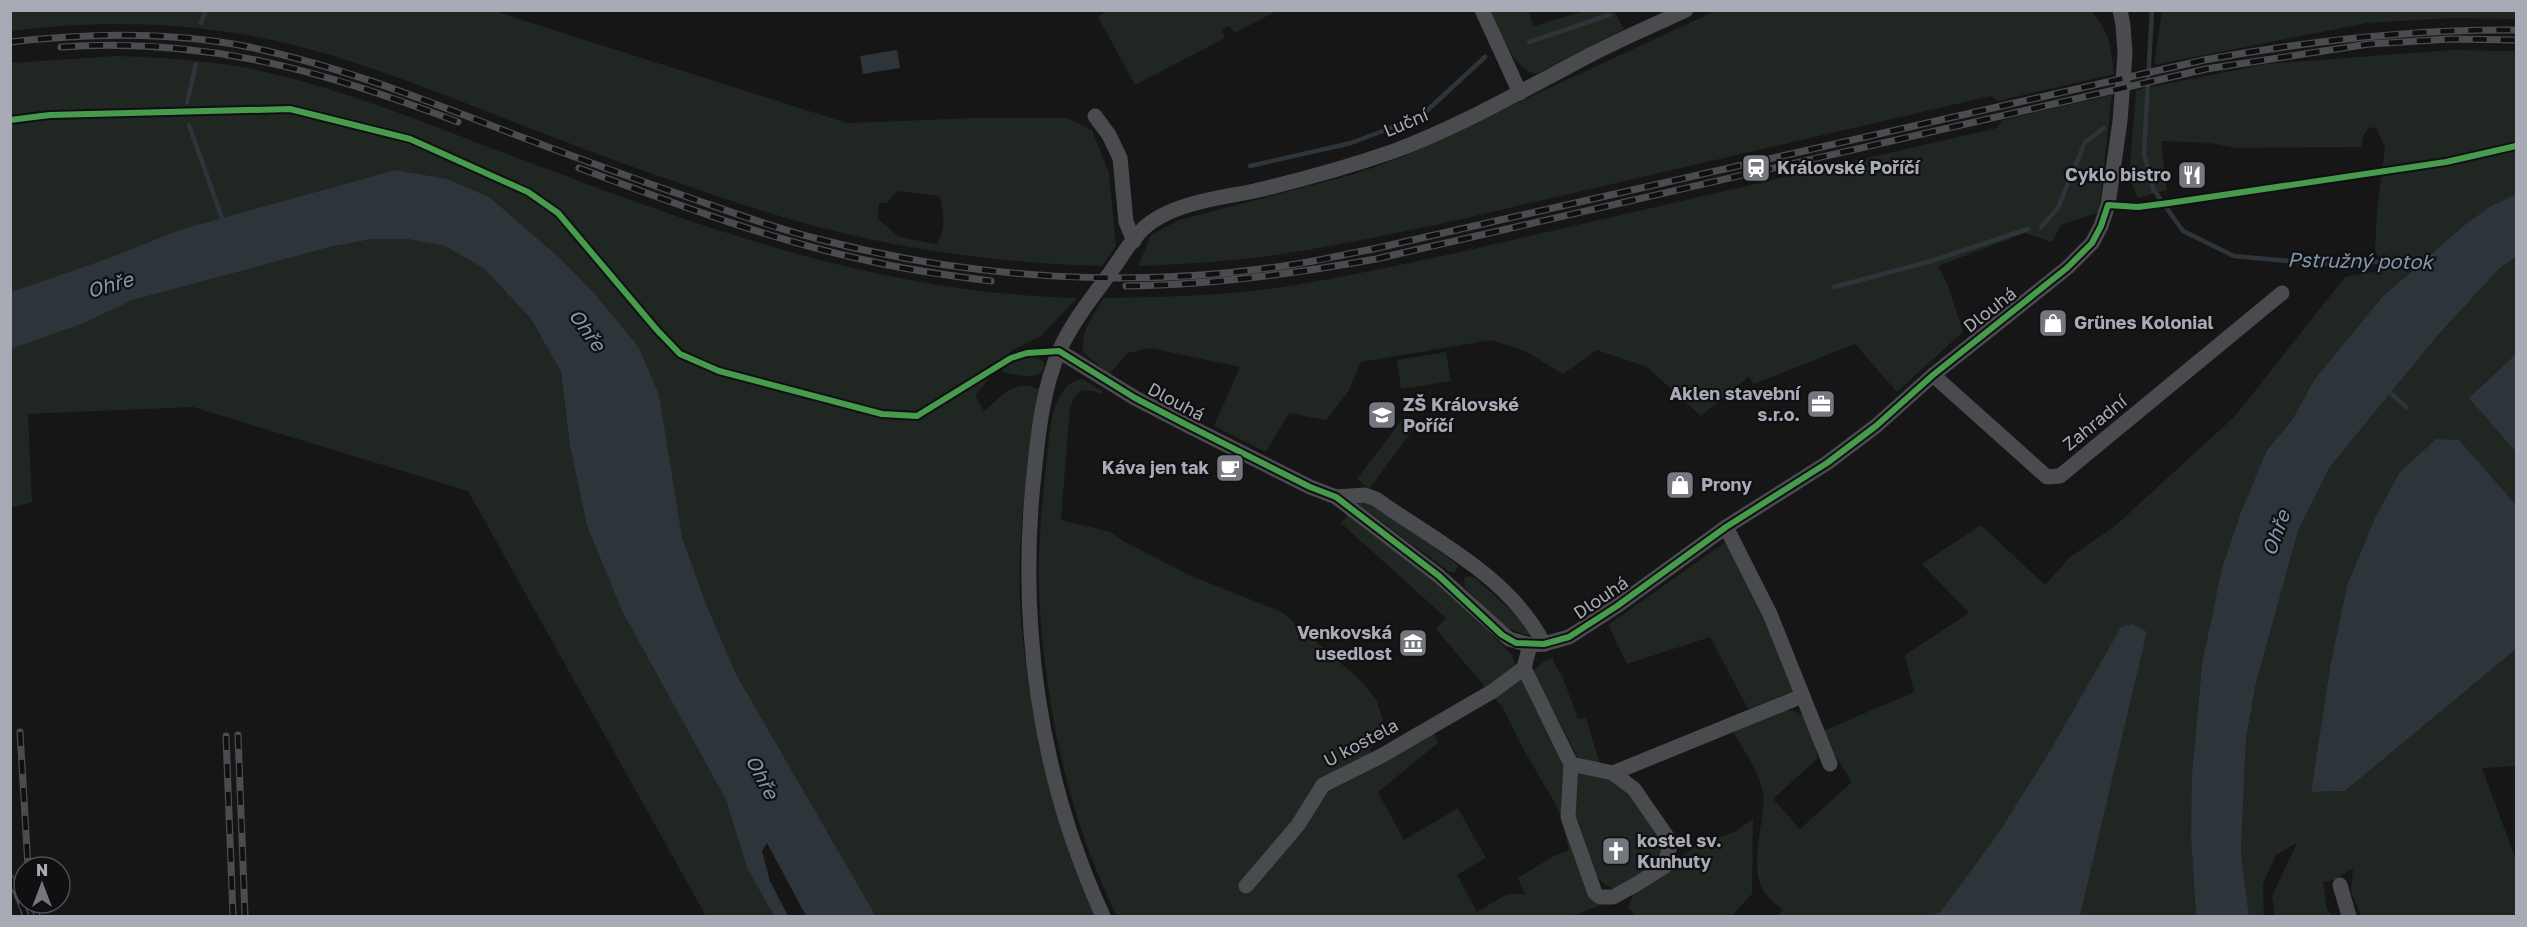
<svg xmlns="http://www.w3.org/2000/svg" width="2527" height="927" font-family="'Golos Text',sans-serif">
	<rect width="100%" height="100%" fill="#161616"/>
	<g fill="#202621" fill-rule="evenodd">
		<path d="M10,11H494L847,123L976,118H1067L1092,130L1109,173L1116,246L1102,266C989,263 880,247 773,214C686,187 601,156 516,123C429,89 340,52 247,35C169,21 89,21 11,31ZM897,191L940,196C944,215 946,227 937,244L899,237L878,219L879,203H887Z"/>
		<path d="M1106,11V10L1277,11L1234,33L1230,26L1221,30L1225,38L1135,85L1098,17Z"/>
		<path d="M1491,11H1528L1534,26L1584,11H1614L1624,29L1536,74C1512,68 1500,32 1491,11Z"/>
		<path d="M1715,11H2091C2110,32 2111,46 2114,74L1998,101L1991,96L1449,222C1396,233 1342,245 1288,253C1238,261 1188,264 1138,266L1151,235L1179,220L1355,174L1399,158Z"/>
		<path d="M2162,11L2516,10V19L2451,18L2367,23L2154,65Z"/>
		<path d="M2452,50L2516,51V194L2491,206L2467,223L2382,297L2314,380L2292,420L2267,450L2202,665L2192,773V849L2196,916H2080L2147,632L2051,749L1997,835L1941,911L1931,916H1777L1783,910C1777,905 1770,900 1766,894C1746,870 1766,821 1763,793C1760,771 1742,749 1732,730C1748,723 1790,700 1804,717C1812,726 1814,746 1818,758L1773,799L1800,829L1852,782L1828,744L1823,731L1914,692L1905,655L1969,613L1922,564L1981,525L2045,585L2070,557L2115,526L2235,416L2345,277L2384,270L2375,250L2377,209L2385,148L2377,129L2369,127L2364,134L2361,147L2237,148L2210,143L2161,141L2167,190L2138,198L2129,177L2136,90L2266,64Z"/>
		<path d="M117,56C159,57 200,60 242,67C342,86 436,128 531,163C711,231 882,293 1077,298L1041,336L1011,351L975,396L984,411C1002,396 1015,377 1040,390C1028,460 1017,532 1020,603C1023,661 1033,718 1047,774C1058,823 1073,872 1096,916H876L736,674L705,601L682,537L672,487L638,346L595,294L562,260L395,170L182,229L106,259L11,292V63Z"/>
		<path d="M2112,95L2099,212L2061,225L2052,242L2025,233L1938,266L1947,283L1963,332L1897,392L1855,344L1754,384L1748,377L1701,416L1647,367L1597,350L1563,374L1525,351L1491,340L1361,362L1348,392L1326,420L1289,413L1266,452L1214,426L1240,367L1150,348L1128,353L1109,374L1083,352C1081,330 1092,316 1104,298C1168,297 1232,296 1295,285C1349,276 1403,264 1456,253L1997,128L2003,120Z"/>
		<path d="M372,239H410L445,246L489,269L531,319L561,372L570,447L587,526L622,611L726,800L747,868L774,916H706L468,491L193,407L28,414L32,502L11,508L10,349L84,323L133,300L330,247Z"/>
		<path d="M2516,257V354L2470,398L2516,452V505L2458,440L2399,473L2375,518L2347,585L2330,667L2311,792L2345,791L2516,649V766L2482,768L2516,860V916H2361L2351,891L2353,868L2335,880L2323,882L2327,909L2333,916H2275L2272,896L2297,843L2276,855L2263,884L2264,916H2249L2241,853L2246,739L2256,683L2299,528L2329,468L2438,335L2499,269Z"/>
		<path d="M1446,352L1451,381L1401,389L1397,360Z"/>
		<path d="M1036,356L1044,362C1046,384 1015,374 1002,372V368C1013,360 1021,356 1036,356Z"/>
		<path d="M1082,379L1102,391L1101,394L1094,391L1082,390L1074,398L1070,407L1061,520L1111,532L1123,541L1189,575L1282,612L1360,680L1376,699L1386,729L1370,750V769L1433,732L1438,743L1378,792L1404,840L1458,808L1486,858L1457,875L1477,912L1507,894H1525L1518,878L1552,857L1569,850L1561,817L1556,805L1522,747L1502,706L1491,695L1522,677L1567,766L1565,811L1590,887L1599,906L1571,916H1117C1070,822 1047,715 1040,610C1036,559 1042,506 1047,456C1050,430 1051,385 1082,379Z"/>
		<path d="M1404,417L1415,427L1369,489L1357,479Z"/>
		<path d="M1360,498L1378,507L1454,562L1458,566L1455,572H1450L1370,513L1354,503Z"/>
		<path d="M1348,515L1452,594L1512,655L1516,667L1486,688L1436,629L1446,618L1341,523Z"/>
		<path d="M1728,540L1766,618L1793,691L1748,709L1710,637L1627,664L1608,625Z"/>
		<path d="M1467,576L1475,578L1523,621L1531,633L1529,635C1501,630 1483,607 1465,587L1464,579Z"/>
		<path d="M1554,657L1553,661L1563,678L1578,719L1586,718L1601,768L1578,758L1537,679L1534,670L1543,662Z"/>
		<path d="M1578,772L1613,780L1628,792L1663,837L1662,861C1652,867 1629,887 1618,888C1591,891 1573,826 1574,804C1574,794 1576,782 1578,772Z"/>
		<path d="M1753,819L1752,894L1731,916H1635L1628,907L1634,892L1694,847L1736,831Z"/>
	</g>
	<g fill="#2d343a">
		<path d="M897,50L900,68L863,74L860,56Z"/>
		<path d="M395,170L447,179L489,197L562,260L595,294L638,346L659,395L682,537L705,601L736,674L876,916H806L767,843L762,851L770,881L788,916H774L747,868L726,800L622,611L587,526L570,447L561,372L531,319L485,269L445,246L408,239H372L330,247L133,300L84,323L11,349V292L106,259L182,229Z"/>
		<path d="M2516,194V257L2499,269L2438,335L2329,468L2299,528L2256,683L2246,739L2241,853L2249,916H2196L2191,835L2192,773L2202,665L2222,568L2241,512L2267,450L2292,420L2314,380L2382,297L2467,223L2491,206Z"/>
		<path d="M2516,354V452L2469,398Z"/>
		<path d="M2436,439L2459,440L2516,505V649L2345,791L2311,792L2330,667L2347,585L2375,518L2399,473Z"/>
		<path d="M2132,624L2147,632L2080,916H1931L1941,911L1997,835L2051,749L2121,627Z"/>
	</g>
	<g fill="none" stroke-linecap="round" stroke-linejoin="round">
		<g stroke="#2d343a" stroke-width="4.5">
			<path d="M2152,10L2144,153L2153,189L2183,231L2234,256L2320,264L2429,260"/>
			<path d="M201,23L206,10"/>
			<path d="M1529,42L1609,15"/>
			<path d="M187,102L196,64"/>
			<path d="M189,125L223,221"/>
			<path d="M1250,166L1351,143L1420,117L1485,57"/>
			<path d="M2041,227L2058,208L2085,142L2104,128"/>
			<path d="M1834,287L1928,262L2028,229"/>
			<path d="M2386,389L2406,407"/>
		</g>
		<g stroke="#4a4b4e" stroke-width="15">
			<path d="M1482,10L1520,93"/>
			<path d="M1095,116L1109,135L1120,158L1126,222L1134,241"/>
			<path d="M1059,351L1135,398L1187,425L1310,487L1336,497L1439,576L1509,639L1530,645L1544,644L1569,637L1617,606L1726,527L1827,463L1876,426L1933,375L2067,268L2092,243L2101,226L2108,205L2120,121L2125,54L2123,25L2120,10"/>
			<path d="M1933,375L2047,477L2060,476L2282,293"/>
			<path d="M1336,497L1365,495L1376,499C1436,542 1509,576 1544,644"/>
			<path d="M1726,527L1770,614L1830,764"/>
			<path d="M1524,668L1571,764L1568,817L1595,893L1600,897H1613L1635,885L1664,867L1669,849L1668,838L1634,789L1613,773"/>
			<path d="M1571,764L1613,773L1802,696"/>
			<path d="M2340,885L2349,916"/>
			<path d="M1246,886L1298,825L1323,785L1381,756L1493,691L1524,668L1530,645"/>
			<path d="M1103,916C1038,775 1017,618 1035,465C1039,426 1044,385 1060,349C1072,323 1090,300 1107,277C1119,261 1136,231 1153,221C1181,202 1221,198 1254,191C1301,180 1348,167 1394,151C1461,126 1527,88 1590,55C1621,39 1654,25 1686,10"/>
		</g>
		<g stroke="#4b4c4f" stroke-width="7">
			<g id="rail">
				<path d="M10,42C89,33 171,31 249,47C336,65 420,98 503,130C569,155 635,179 702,202C742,216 781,230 822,240C974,279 1135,289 1290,265C1318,261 1346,254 1373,249L2204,60C2308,41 2411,29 2516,30"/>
				<path d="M61,47C206,37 324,71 458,122"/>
				<path d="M579,168C675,204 773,241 874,262C913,271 952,276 991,281"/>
				<path d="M1126,286C1211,285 1293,274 1376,259L2206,69L2369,44L2451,39L2516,40"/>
				<path d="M20,732L28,867"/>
				<path d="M238,735L245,916"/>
				<path d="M226,736L233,916"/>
				<path d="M10,877L26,916"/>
				<path d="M34,903L37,916"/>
			</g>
		</g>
		<use href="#rail" stroke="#101012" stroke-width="4.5" stroke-dasharray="14" stroke-linecap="butt"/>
		<g stroke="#101012" stroke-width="10">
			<path id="cycleway" d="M10,120L50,115L290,109L410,139L528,192L558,213L657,330L680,354L719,371L882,414L917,416L1011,358L1027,353L1059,351L1135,398L1187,425L1310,487L1336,497L1439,576L1502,635L1516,643L1544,644L1569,637L1617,606L1726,527L1827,463L1876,426L1933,375L2067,268L2092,243L2101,226L2108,205L2138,207L2169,203L2446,162L2516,146"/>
		</g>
		<use href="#cycleway" stroke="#469c4c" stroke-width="6"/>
	</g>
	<defs>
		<g id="station-square" transform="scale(1.5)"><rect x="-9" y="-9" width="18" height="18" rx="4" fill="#75777e" stroke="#101012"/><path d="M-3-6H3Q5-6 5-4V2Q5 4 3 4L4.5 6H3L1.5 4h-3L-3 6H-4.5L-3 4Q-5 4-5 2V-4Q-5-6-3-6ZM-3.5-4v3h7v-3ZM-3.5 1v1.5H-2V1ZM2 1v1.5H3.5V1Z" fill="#fff"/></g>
		<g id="restaurant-square" transform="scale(1.5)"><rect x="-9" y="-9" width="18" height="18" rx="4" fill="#75777e" stroke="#101012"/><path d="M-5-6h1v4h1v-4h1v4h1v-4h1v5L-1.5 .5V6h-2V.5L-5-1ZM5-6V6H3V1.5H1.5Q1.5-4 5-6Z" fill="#fff"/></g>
		<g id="shop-square" transform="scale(1.5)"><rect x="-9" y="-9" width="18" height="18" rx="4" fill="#75777e" stroke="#101012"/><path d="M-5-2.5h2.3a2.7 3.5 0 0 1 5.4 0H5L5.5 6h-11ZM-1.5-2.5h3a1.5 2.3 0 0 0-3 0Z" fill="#fff"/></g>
		<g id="office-square" transform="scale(1.5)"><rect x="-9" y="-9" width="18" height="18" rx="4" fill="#75777e" stroke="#101012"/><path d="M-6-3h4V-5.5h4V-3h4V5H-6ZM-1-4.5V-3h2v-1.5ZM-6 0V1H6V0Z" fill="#fff"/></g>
		<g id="school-square" transform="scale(1.5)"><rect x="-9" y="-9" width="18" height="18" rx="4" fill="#75777e" stroke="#101012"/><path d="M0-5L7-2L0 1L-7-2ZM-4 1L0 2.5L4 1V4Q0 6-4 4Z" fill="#fff"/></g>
		<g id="cafe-square" transform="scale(1.5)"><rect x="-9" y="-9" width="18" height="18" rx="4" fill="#75777e" stroke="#101012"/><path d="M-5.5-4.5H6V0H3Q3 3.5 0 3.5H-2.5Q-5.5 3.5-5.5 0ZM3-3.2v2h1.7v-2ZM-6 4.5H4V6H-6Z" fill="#fff"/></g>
		<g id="museum-square" transform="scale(1.5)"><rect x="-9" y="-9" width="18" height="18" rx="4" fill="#75777e" stroke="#101012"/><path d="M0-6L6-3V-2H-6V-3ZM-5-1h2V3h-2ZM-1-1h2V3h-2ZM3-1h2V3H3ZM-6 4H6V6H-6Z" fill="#fff"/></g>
		<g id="church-square" transform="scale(1.5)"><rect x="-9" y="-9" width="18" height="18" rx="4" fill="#75777e" stroke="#101012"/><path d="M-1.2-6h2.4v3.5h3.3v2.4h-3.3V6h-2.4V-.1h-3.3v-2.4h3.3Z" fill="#fff"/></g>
	</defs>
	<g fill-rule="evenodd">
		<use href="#station-square" x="1756" y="168"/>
		<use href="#restaurant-square" x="2192" y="175"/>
		<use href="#shop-square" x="2053" y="323"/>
		<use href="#office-square" x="1821" y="404"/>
		<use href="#school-square" x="1382" y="415"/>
		<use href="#cafe-square" x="1230" y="468"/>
		<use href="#shop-square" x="1680" y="485"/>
		<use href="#museum-square" x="1413" y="643"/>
		<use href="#church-square" x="1616" y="851"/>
	</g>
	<g text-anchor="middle" stroke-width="4.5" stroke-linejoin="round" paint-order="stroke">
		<g font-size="18" fill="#a8abb6" stroke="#101012">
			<text transform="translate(1406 123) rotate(-23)" y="6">Luční</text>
			<text transform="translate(1990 310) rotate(-38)" y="6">Dlouhá</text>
			<text transform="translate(1176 402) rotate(28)" y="6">Dlouhá</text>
			<text transform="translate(2095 423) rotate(-39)" y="6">Zahradní</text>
			<text transform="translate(1601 598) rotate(-34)" y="6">Dlouhá</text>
			<text transform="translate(1361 743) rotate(-28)" y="6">U kostela</text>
		</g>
		<g font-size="18" font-weight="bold" fill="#a8abb6" stroke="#101012" text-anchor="start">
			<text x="1777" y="174">Královské Poříčí</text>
			<text x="2171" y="181" text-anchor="end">Cyklo bistro</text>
			<text x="2074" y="329">Grünes Kolonial</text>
			<text x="1800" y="400" text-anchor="end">Aklen stavební<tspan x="1800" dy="21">s.r.o.</tspan></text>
			<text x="1403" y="411">ZŠ Královské<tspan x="1403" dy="21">Poříčí</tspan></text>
			<text x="1209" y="474" text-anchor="end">Káva jen tak</text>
			<text x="1701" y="491">Prony</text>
			<text x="1392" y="639" text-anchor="end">Venkovská<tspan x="1392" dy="21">usedlost</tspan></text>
			<text x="1637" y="847">kostel sv.<tspan x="1637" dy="21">Kunhuty</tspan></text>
		</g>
		<g font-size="20" font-style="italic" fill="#8296ae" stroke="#101012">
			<text transform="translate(2360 261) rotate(1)" y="7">Pstružný potok</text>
			<text transform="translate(110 285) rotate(-16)" y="7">Ohře</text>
			<text transform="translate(587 330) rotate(54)" y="7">Ohře</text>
			<text transform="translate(2276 533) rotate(-70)" y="7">Ohře</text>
			<text transform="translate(762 777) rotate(62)" y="7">Ohře</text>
		</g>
	</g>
	<rect width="2527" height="927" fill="none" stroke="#a8abb6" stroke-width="24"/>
	<g transform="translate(42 885)"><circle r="28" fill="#101012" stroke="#4d4e54" stroke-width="1.5"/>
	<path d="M0-4.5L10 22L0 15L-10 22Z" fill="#75777e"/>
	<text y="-9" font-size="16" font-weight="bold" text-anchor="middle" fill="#a8abb6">N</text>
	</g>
</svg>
